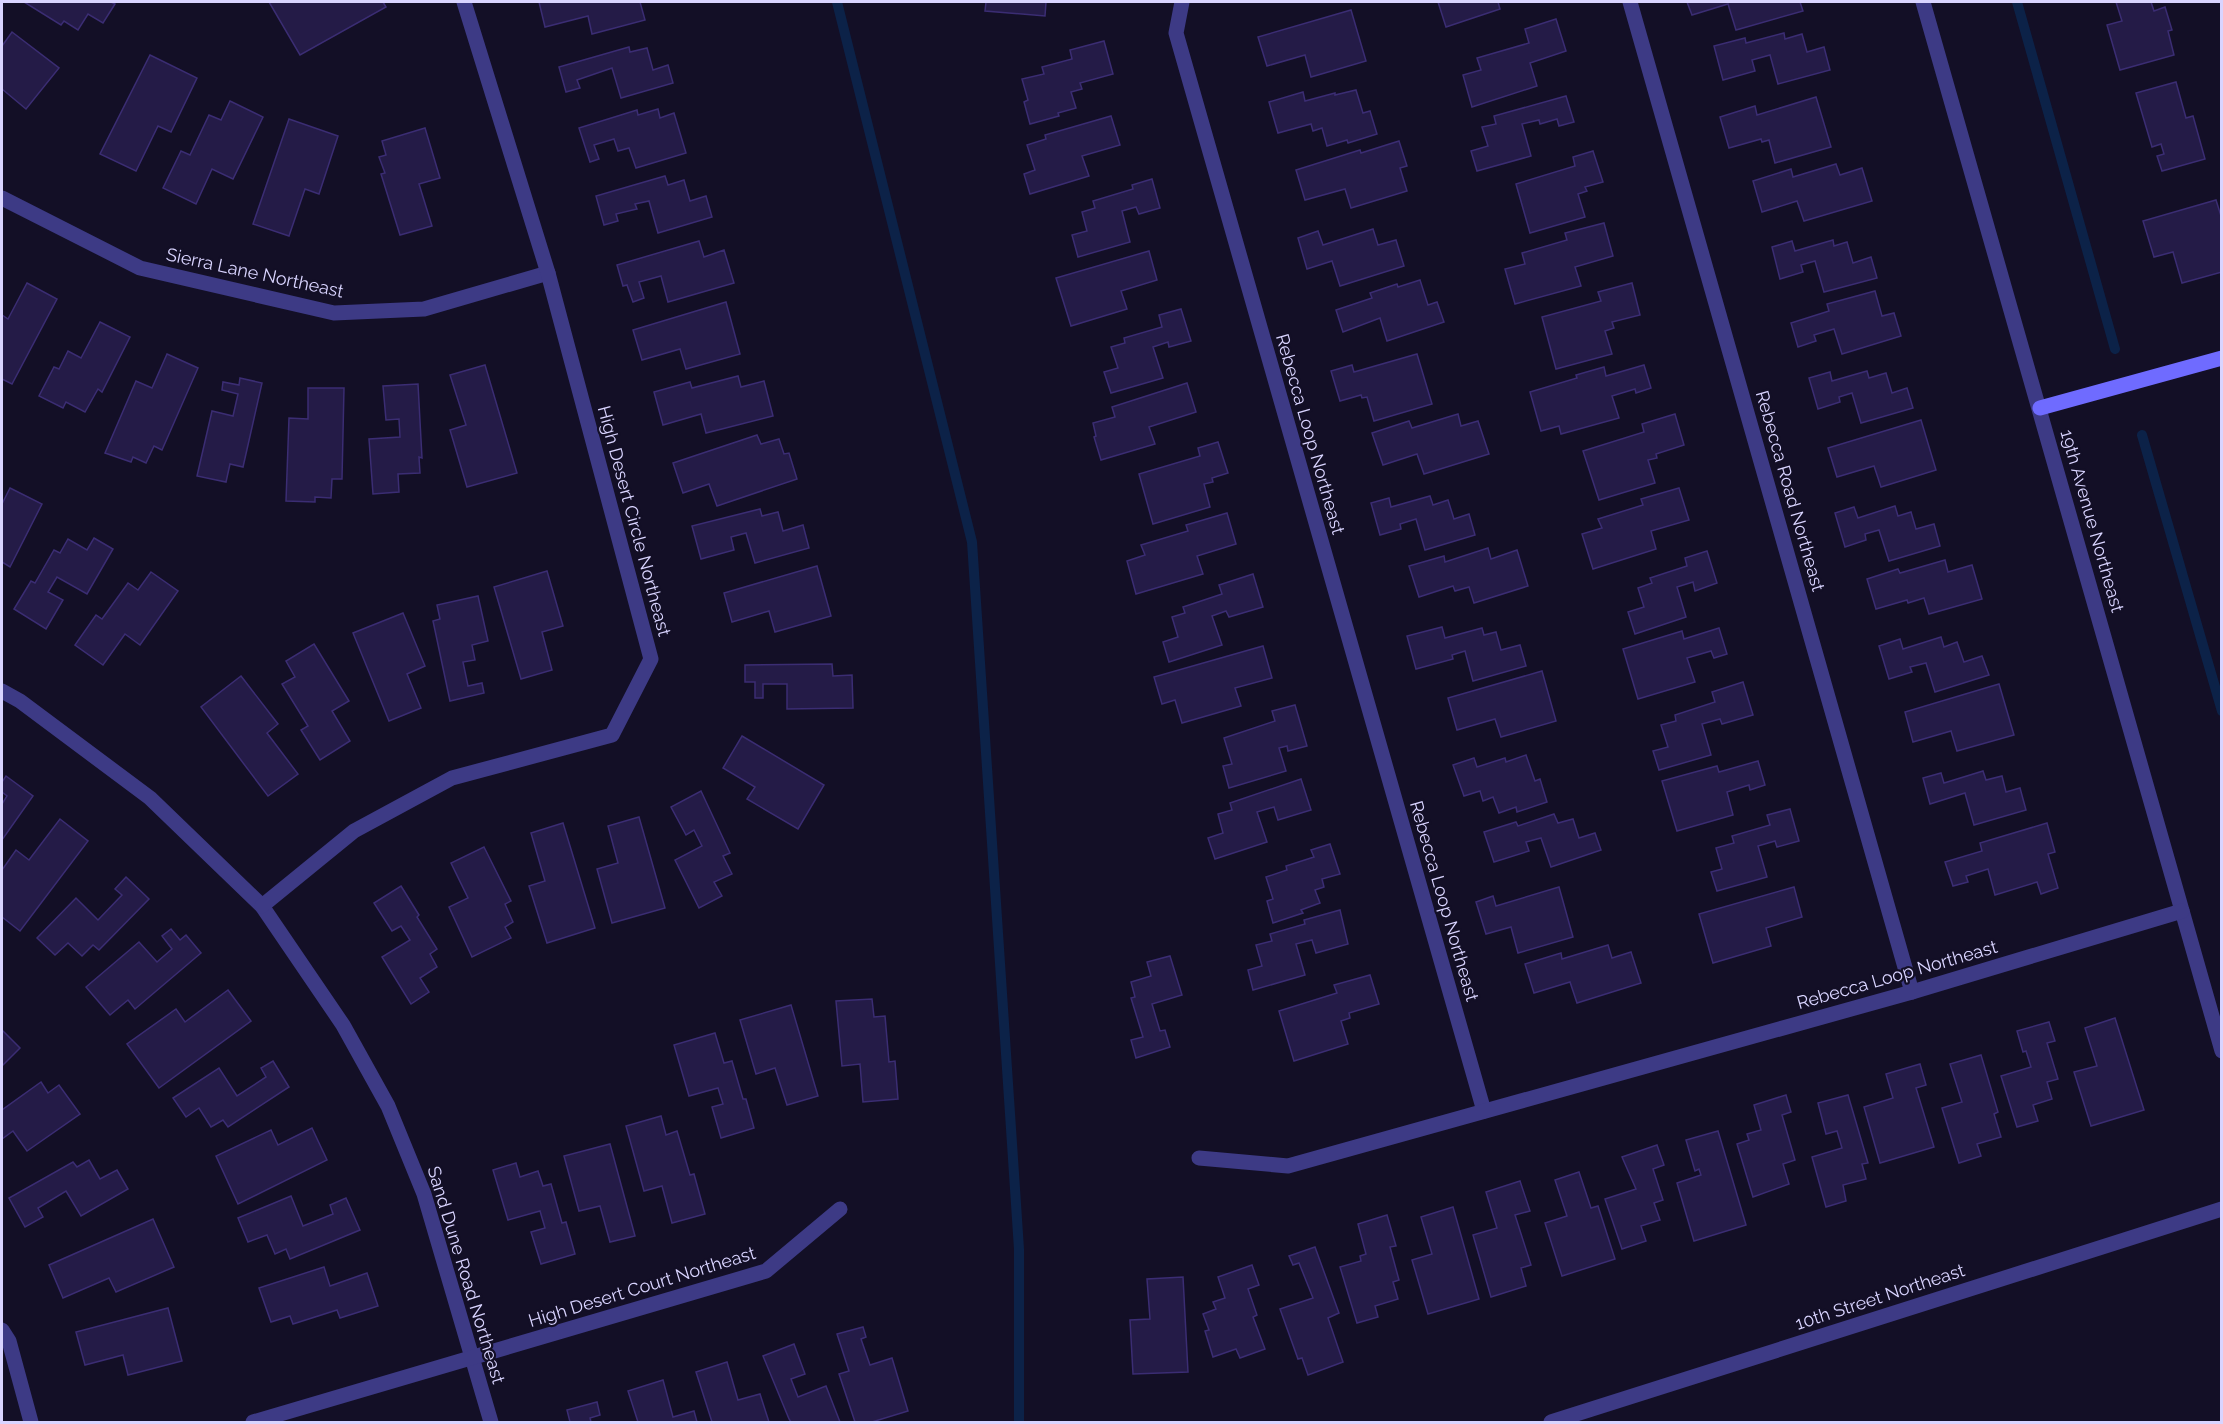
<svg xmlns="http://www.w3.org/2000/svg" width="2223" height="1424" font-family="Raleway,sans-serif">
	<rect width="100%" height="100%" fill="#130f26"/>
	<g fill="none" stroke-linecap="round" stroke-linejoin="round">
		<g stroke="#0c2248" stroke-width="10">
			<path d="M837,2L972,542L1019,1249V1422"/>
			<path d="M2017,2L2115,349"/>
			<path d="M2142,435L2222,711"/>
		</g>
	</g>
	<g fill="#241b47" stroke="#3b2d73" stroke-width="1.5">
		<path d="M24,2H111L115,4L103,23L88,14L78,30L64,21L61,25Z"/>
		<path d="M269,2H383L386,7L300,55Z"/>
		<path d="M539,2H640L645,20L592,34L588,16L545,27Z"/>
		<path d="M986,2H1046L1045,16L985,11Z"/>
		<path d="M1438,2H1498L1500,9L1446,27Z"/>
		<path d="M1687,2H1800L1803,11L1736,30L1728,4L1692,15Z"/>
		<path d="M2116,2H2151L2154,11L2165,7L2172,30L2168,31L2174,55L2120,70L2107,25L2122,21Z"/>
		<path d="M1351,10L1366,61L1311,77L1305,55L1267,66L1258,37Z"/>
		<path d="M1556,19L1566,51L1530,63L1537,86L1472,107L1463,75L1481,70L1477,58L1529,43L1525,29Z"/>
		<path d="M12,32L59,68L26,109L2,89V46Z"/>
		<path d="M1784,33L1785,39L1802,34L1807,52L1824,47L1830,70L1778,84L1770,55L1752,60L1755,71L1723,80L1714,46L1745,38L1746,43Z"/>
		<path d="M1104,41L1113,74L1080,83L1082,89L1071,92L1076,108L1058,113L1059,116L1030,124L1024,102L1028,100L1022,79L1044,74L1042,67L1072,59L1070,50Z"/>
		<path d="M629,47L630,52L647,48L653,70L668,65L673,83L621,98L612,68L577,80L580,88L566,92L559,67Z"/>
		<path d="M150,55L197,78L171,132L158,126L136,171L100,154Z"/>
		<path d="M2176,82L2186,118L2193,116L2205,159L2162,171L2157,156L2164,154L2161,144L2152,147L2136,93Z"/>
		<path d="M1356,90L1363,113L1370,111L1377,134L1348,143L1347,140L1327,146L1322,128L1313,131L1311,124L1278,133L1269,102L1303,92L1305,101L1335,93V95Z"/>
		<path d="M1566,96L1574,122L1559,126L1557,119L1540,124L1539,120L1522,124L1531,156L1477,171L1471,151L1488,146L1482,127L1496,124L1494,116Z"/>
		<path d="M1816,97L1831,147L1775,163L1769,140L1762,142L1761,139L1729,148L1720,117L1755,106L1757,115Z"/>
		<path d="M230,101L263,117L233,179L212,169L196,204L163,188L181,151L190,155L209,115L221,120Z"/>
		<path d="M658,109L660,118L674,113L686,153L636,168L629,148L618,151L614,139L594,145L599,159L590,162L579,128L637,110L638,115Z"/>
		<path d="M1111,116L1120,145L1082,156L1089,176L1030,194L1024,174L1035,170L1027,145L1046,139L1045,135Z"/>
		<path d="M289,119L338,136L319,194L305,189L289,236L253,224Z"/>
		<path d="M425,128L440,178L419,184L432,226L400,235L381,174L385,173L379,157L386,155L382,141Z"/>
		<path d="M1399,141L1407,166L1400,168L1407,191L1351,208L1345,189L1305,200L1296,170L1360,150L1361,153Z"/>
		<path d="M1593,151L1603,182L1585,187L1587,191L1578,194L1585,217L1530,233L1516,184L1575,166L1573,157Z"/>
		<path d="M1836,164L1840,175L1862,168L1872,201L1804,221L1797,201L1762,212L1753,181L1791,169L1793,177Z"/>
		<path d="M665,176L668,185L684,180L690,201L706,196L712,217L658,233L649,201L635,204L637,209L616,214L618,221L604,225L596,196Z"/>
		<path d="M1152,179L1160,208L1139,214L1136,207L1122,211L1130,242L1078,257L1072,235L1087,231L1082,212L1095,208L1093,201L1133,189L1132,185Z"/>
		<path d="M2216,200L2222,219V272L2182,283L2173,252L2154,257L2143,221Z"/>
		<path d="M1604,223L1613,256L1575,267L1581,286L1515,304L1505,269L1525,264L1522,253L1567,240L1565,233Z"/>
		<path d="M1373,229L1378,245L1396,240L1404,266L1340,286L1332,261L1307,269L1298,238L1318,231L1323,245Z"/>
		<path d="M1833,240L1834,246L1847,242L1853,263L1871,257L1877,278L1824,292L1815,261L1801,265L1803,272L1780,279L1772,247L1792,241L1795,251Z"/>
		<path d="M699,241L704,257L724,250L734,283L668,302L661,276L639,282L644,298L633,302L627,285L623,286L617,265Z"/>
		<path d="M1149,251L1157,280L1121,291L1127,309L1071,326L1056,278Z"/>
		<path d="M1420,280L1428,305L1437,302L1444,322L1387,341L1380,318L1343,332L1336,310L1372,298L1370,293L1397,284L1398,287Z"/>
		<path d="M27,283L57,299L12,384L2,379V315L8,319Z"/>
		<path d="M1632,283L1640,315L1612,322L1614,328L1605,331L1612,354L1556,369L1542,317L1601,301L1598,292Z"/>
		<path d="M1875,291L1882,316L1894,313L1901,336L1842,354L1834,329L1814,335L1816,341L1798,347L1791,323L1829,311L1827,304Z"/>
		<path d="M726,302L740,354L686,369L680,349L642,360L633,330Z"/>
		<path d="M1181,309L1191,341L1169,347L1168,342L1153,347L1163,378L1111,393L1104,372L1118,368L1111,347L1125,343L1124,338L1162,327L1159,315Z"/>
		<path d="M100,322L130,337L102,392L98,389L85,412L66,402L63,408L39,396L54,367L59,369L68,351L81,358Z"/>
		<path d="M167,354L198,368L162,450L154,446L146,463L133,457L131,462L105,453L136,381L152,388Z"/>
		<path d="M1417,354L1432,404L1374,421L1367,397L1362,398L1361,395L1340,401L1331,371L1352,365L1354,372Z"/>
		<path d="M485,365L517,473L467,487L450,430L466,425L450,375Z"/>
		<path d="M1644,365L1651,388L1636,393L1635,389L1612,396L1619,418L1561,434L1559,426L1541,431L1530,392L1577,378L1576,375L1604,367L1606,376Z"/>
		<path d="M1867,371L1869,378L1886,373L1892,393L1907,388L1913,408L1861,423L1852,393L1839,397L1840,402L1818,409L1809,378L1830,372L1832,381Z"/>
		<path d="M738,376L741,387L764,381L773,416L706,433L701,414L663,425L654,392L690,382L692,388Z"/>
		<path d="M240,378L262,383L243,467L230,464L226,482L197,476L212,411L233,416L238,394L222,390L223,382L239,385Z"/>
		<path d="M1187,383L1196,412L1149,427L1155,444L1101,460L1094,437L1096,436L1093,423L1115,417L1112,407Z"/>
		<path d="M418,384L422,458L419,457L420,473L398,474L399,492L373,494L369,439L400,437L399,419L386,420L383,386Z"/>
		<path d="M308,388H344L342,479H332L331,498L315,497V502L286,501L289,418L308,419Z"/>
		<path d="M1458,414L1461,426L1478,421L1489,454L1424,474L1417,454L1383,465L1372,433L1409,421L1412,428Z"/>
		<path d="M1675,414L1684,445L1656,454L1657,458L1648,460L1655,483L1599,500L1583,451L1644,432L1642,424Z"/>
		<path d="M1921,420L1936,470L1881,487L1874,466L1837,477L1828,448Z"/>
		<path d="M757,435L761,444L779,439L784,454L789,453L797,479L717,506L709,484L683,493L673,463Z"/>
		<path d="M1218,442L1228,473L1212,478L1213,482L1204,484L1210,507L1153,524L1139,474L1200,456L1198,448Z"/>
		<path d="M10,488L42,504L10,567L2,562V504Z"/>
		<path d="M1679,488L1689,520L1651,531L1656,549L1593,569L1582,534L1602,528L1598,519L1643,505L1641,499Z"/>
		<path d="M1430,496L1433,505L1448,500L1454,519L1469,514L1475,535L1425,550L1416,519L1400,524L1401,529L1380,535L1371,503L1389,498L1391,507Z"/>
		<path d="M1895,506L1898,516L1911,512L1916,529L1934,524L1940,546L1889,561L1879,530L1865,534L1866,540L1845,547L1835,513L1854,507L1858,518Z"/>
		<path d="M760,509L762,516L778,512L783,531L803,525L809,548L755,563L746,533L731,537L734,550L701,559L692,526Z"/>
		<path d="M1227,513L1236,544L1197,556L1203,574L1136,594L1127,561L1145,555L1141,545L1188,531L1186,525Z"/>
		<path d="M94,538L113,549L87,594L57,577L48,592L63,600L46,629L14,609L31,581L35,583L54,550L60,553L68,539L87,550Z"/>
		<path d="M1488,548L1491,559L1517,550L1528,586L1474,603L1469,587L1455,591L1453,586L1419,597L1409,566L1444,556L1445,562Z"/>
		<path d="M1707,551L1717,583L1695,591L1693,582L1677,587L1686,617L1635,634L1628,612L1644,607L1638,588L1652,583L1650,578L1687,566L1685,558Z"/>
		<path d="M1945,560L1948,572L1972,565L1982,599L1929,614L1924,598L1908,603L1907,600L1876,609L1867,579L1898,569L1900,573Z"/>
		<path d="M817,566L831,616L775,632L769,611L732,622L724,593Z"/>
		<path d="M547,571L563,626L542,632L552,670L521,679L494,587Z"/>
		<path d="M151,572L178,591L140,645L125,634L103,665L75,645L96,615L102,619L128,583L138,590Z"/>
		<path d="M1253,574L1263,607L1229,617L1226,611L1212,616L1222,645L1169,662L1163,642L1178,637L1172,617L1185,613L1183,607L1222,594L1219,585Z"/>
		<path d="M478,596L488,641L472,645L475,660L463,662L468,686L482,683L484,693L450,701L433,621L440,619L437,605Z"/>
		<path d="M403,613L425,666L407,674L421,708L389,721L353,633Z"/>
		<path d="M1442,627L1445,638L1482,628L1484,635L1496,632L1501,650L1520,645L1526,666L1473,681L1465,651L1452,655L1453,659L1416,669L1407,636Z"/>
		<path d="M1719,628L1727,654L1714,658L1711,651L1687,658L1695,682L1638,699L1623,649L1682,631L1684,639Z"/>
		<path d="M1941,637L1944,647L1957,642L1964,662L1982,656L1989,675L1935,692L1926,663L1910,667L1912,672L1889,679L1879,646L1900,639L1903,649Z"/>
		<path d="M314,644L349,701L332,711L350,741L320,760L301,730L308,726L282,684L295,677L286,661Z"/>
		<path d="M1263,646L1272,678L1235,688L1241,706L1182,723L1175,700L1162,704L1154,677Z"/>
		<path d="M832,664L833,676L852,675L853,708L787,709V684H763V698H755V682H745V665Z"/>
		<path d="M1542,671L1556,721L1501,737L1495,719L1457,730L1448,698Z"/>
		<path d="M241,676L278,724L267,733L298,774L268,796L201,707Z"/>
		<path d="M1743,682L1753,715L1722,724L1720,719L1702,724L1711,755L1659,770L1653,751L1668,747L1661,725L1676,721L1675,715L1715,702L1712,692Z"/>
		<path d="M1999,684L2014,735L1957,751L1951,731L1913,742L1905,712Z"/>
		<path d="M1295,705L1307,746L1288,751L1287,746L1279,748L1286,771L1229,788L1223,766L1232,764L1224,738L1275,721L1272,711Z"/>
		<path d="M742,736L824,785L798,829L747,799L755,787L723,768Z"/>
		<path d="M1526,755L1535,781L1540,779L1547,802L1517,812L1516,807L1499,813L1493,797L1483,801L1480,791L1464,796L1453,765L1474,758L1477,767L1505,758L1506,762Z"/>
		<path d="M1758,761L1765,785L1750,790L1749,785L1727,792L1733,815L1677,831L1662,781L1717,766L1719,772Z"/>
		<path d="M1983,771L1986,780L2002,776L2006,792L2020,788L2026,810L1974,825L1965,793L1930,804L1923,778L1941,773L1944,783Z"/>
		<path d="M6,776L33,796L2,840V804L7,796L2,792V782Z"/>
		<path d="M1301,779L1311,810L1278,820L1274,807L1257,812L1267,842L1215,859L1208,838L1223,833L1218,814L1232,810L1230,803Z"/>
		<path d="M701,791L730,853L723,856L732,874L714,882L722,896L699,908L675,860L702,846L694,830L686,835L671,807Z"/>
		<path d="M1790,809L1799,841L1777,847L1775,841L1758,846L1767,877L1717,891L1711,872L1722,869L1716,848L1734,843L1732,836L1770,825L1767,815Z"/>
		<path d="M1554,814L1558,823L1573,819L1579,838L1595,833L1601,850L1551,867L1541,838L1526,842L1529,851L1494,862L1484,832L1516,822L1518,826Z"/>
		<path d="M639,817L665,908L612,923L597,869L618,863L608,826Z"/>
		<path d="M60,819L88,841L20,931L2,917V870L16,850L29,860Z"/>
		<path d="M563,823L595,928L547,943L529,886L545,881L531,833Z"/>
		<path d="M2047,823L2055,852L2048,854L2058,888L2041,894L2037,882L1995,895L1988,869L1966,876L1968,882L1953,886L1945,862L1982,851L1980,843Z"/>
		<path d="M1330,844L1340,874L1322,879L1324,887L1315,890L1320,903L1301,910L1303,913L1273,923L1267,901L1273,899L1266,877L1287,870L1286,866L1314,857L1311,850Z"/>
		<path d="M484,847L511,901L505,904L513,922L505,927L511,938L472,957L449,907L468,898L451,863Z"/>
		<path d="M126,877L149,899L99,950L93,945L82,956L68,943L55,955L37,938L76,898L98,920L122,895L115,889Z"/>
		<path d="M401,886L419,915L417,917L437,949L430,954L437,967L420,978L429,992L411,1004L382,957L410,940L401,926L392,931L374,903Z"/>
		<path d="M1559,887L1573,937L1518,953L1511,927L1486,934L1476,902L1493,896L1496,906Z"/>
		<path d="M1794,887L1802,917L1766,928L1771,946L1713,963L1699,914Z"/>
		<path d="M1340,910L1348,944L1316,953L1312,940L1296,944L1305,975L1253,990L1248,970L1262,966L1256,945L1272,941L1270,934L1305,924L1304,920Z"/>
		<path d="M171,929L180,940L186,935L201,953L135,1009L128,1000L110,1015L86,987L139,942L157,962L172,949L162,936Z"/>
		<path d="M1608,945L1612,958L1631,952L1641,983L1577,1003L1570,982L1534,993L1525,964L1561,953L1562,959Z"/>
		<path d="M1170,956L1182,995L1152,1004L1160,1031L1165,1030L1170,1047L1136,1058L1131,1040L1143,1037L1131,998L1135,997L1131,982L1151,976L1147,962Z"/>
		<path d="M1370,975L1379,1004L1349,1013L1350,1018L1341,1021L1348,1044L1294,1061L1279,1011L1337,993L1334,985Z"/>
		<path d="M228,990L251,1021L159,1088L127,1044L176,1009L185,1022Z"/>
		<path d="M872,999L874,1017L885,1016L889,1062L895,1061L898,1099L863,1102L860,1064L842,1066L836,1001Z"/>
		<path d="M791,1005L818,1096L787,1105L775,1068L756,1074L740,1020Z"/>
		<path d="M2115,1018L2144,1110L2091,1126L2074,1072L2097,1066L2085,1028Z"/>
		<path d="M2049,1022L2055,1041L2047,1043L2058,1079L2047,1082L2052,1099L2033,1105L2038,1121L2017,1127L2001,1076L2031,1067L2026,1051L2023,1052L2017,1031Z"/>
		<path d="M2,1030L20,1048L2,1066Z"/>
		<path d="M715,1033L724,1063L732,1061L743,1099H746L754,1128L721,1138L712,1107L723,1104L718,1088L689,1096L674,1045Z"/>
		<path d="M1981,1055L1998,1112L1994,1114L2001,1137L1977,1144L1981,1156L1959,1163L1942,1108L1962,1102L1950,1064Z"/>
		<path d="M273,1061L289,1087L228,1127L223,1120L211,1127L199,1108L186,1117L173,1098L219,1068L237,1096L266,1077L261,1068Z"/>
		<path d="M1920,1064L1926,1085L1916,1088L1934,1147L1880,1163L1864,1107L1893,1098L1886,1074Z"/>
		<path d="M41,1082L48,1093L59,1085L80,1114L27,1151L13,1131L2,1139V1110Z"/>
		<path d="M1786,1095L1791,1112L1782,1115L1795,1160L1783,1164L1789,1184L1753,1197L1737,1144L1749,1140L1747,1134L1761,1130L1754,1105Z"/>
		<path d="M1848,1095L1868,1163L1862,1164L1866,1179L1843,1185L1846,1201L1826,1207L1812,1157L1842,1148L1837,1131L1826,1134L1818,1103Z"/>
		<path d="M661,1116L666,1135L677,1131L690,1175L694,1174L705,1214L672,1223L662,1186L644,1191L626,1126Z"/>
		<path d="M312,1128L327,1160L238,1204L216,1156L271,1130L278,1145Z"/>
		<path d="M1718,1131L1746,1225L1694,1241L1677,1183L1701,1175L1699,1169L1695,1171L1686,1140Z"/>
		<path d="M610,1144L635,1236L610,1242L600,1206L579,1211L564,1156Z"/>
		<path d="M1657,1145L1664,1165L1653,1169L1663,1200L1654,1203L1660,1220L1641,1226L1646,1241L1622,1249L1605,1199L1636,1189L1622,1157Z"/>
		<path d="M89,1160L100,1179L117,1170L128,1189L81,1216L66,1191L38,1208L43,1217L25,1227L9,1198L73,1162L77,1167Z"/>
		<path d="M516,1163L520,1177L538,1171L543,1186L551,1184L562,1223L566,1222L575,1254L541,1264L531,1232L545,1228L540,1211L508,1220L493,1170Z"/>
		<path d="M1579,1172L1591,1208L1598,1206L1615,1259L1562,1276L1545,1223L1567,1216L1555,1180Z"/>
		<path d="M1520,1181L1530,1211L1515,1215L1531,1265L1521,1268L1526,1286L1491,1297L1473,1235L1497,1228L1486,1192Z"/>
		<path d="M291,1196L303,1226L333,1214L330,1205L346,1198L360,1230L290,1259L286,1249L275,1254L267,1235L248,1242L238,1218Z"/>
		<path d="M1453,1207L1479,1299L1428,1314L1412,1260L1432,1254L1421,1217Z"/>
		<path d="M1387,1215L1396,1246L1390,1247L1399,1280L1393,1282L1398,1299L1375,1306L1378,1317L1357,1323L1340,1267L1361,1261L1360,1256L1366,1254L1358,1224Z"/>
		<path d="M153,1219L174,1267L116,1292L109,1278L63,1298L49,1265Z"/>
		<path d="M1315,1247L1339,1313L1328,1318L1343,1362L1308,1375L1302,1358L1298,1359L1280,1309L1313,1298L1299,1263L1293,1265L1289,1256Z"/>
		<path d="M1252,1265L1259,1285L1248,1289L1257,1315L1253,1317L1265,1349L1240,1358L1236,1349L1213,1357L1205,1331L1209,1330L1203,1314L1216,1309L1213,1302L1225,1298L1218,1277Z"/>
		<path d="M324,1267L330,1286L367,1273L378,1306L340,1318L337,1310L293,1324L290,1316L271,1322L259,1288Z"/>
		<path d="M1183,1277L1188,1372L1133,1374L1130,1320L1150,1319L1147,1279Z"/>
		<path d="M168,1308L182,1361L128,1375L123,1355L85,1365L76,1332Z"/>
		<path d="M863,1327L866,1337L861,1339L870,1365L892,1358L908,1411L872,1422H855L839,1374L849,1371L837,1334Z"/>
		<path d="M794,1344L805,1374L791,1379L798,1397L826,1386L840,1422H791L789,1419L763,1356Z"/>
		<path d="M727,1362L738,1400L760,1394L769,1422H712L696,1372Z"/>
		<path d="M663,1380L673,1417L694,1411L697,1422H638L628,1391Z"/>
		<path d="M597,1402L600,1415L590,1418L591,1422H570L567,1410Z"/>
	</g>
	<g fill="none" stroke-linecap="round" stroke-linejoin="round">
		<g stroke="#3d3a85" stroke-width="15">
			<path d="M1182,2L1176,33L1484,1111"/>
			<path d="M1630,2L1912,992"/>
			<path d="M1923,2L2222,1051"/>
			<path d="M2,198L140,268L334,313L424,309L548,273"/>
			<path d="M2,691L20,701L150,798L262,906L343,1025L388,1106L424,1194L491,1422"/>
			<path d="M262,906L354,831L452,778L612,735L651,659L548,273L464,2"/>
			<path d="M1199,1158L1288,1166L1912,992L2182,911"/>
			<path d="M2,1330L9,1341L31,1422"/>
			<path d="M253,1422L766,1271L840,1209"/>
			<path d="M1551,1422L2222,1209"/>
		</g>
		<path stroke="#6f6bff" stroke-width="15" d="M2040,408L2222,358"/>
	</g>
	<g text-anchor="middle" stroke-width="4.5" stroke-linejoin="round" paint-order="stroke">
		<g font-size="18" fill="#d9d4ff" stroke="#130f26">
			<text transform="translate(255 273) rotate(12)" y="6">Sierra Lane Northeast</text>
			<text transform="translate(1310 434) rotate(74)" y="6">Rebecca Loop Northeast</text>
			<text transform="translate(1790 491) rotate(74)" y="6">Rebecca Road Northeast</text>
			<text transform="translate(634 521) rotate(75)" y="6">High Desert Circle Northeast</text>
			<text transform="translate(2092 521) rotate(74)" y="6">19th Avenue Northeast</text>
			<text transform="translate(1444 901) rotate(74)" y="6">Rebecca Loop Northeast</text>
			<text transform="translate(1897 975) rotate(-16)" y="6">Rebecca Loop Northeast</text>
			<text transform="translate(466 1275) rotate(73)" y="6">Sand Dune Road Northeast</text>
			<text transform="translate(642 1287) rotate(-17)" y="6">High Desert Court Northeast</text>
			<text transform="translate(1880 1297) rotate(-18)" y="6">10th Street Northeast</text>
		</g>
	</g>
	<rect width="2223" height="1424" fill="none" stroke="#d9d4ff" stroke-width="6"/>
</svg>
